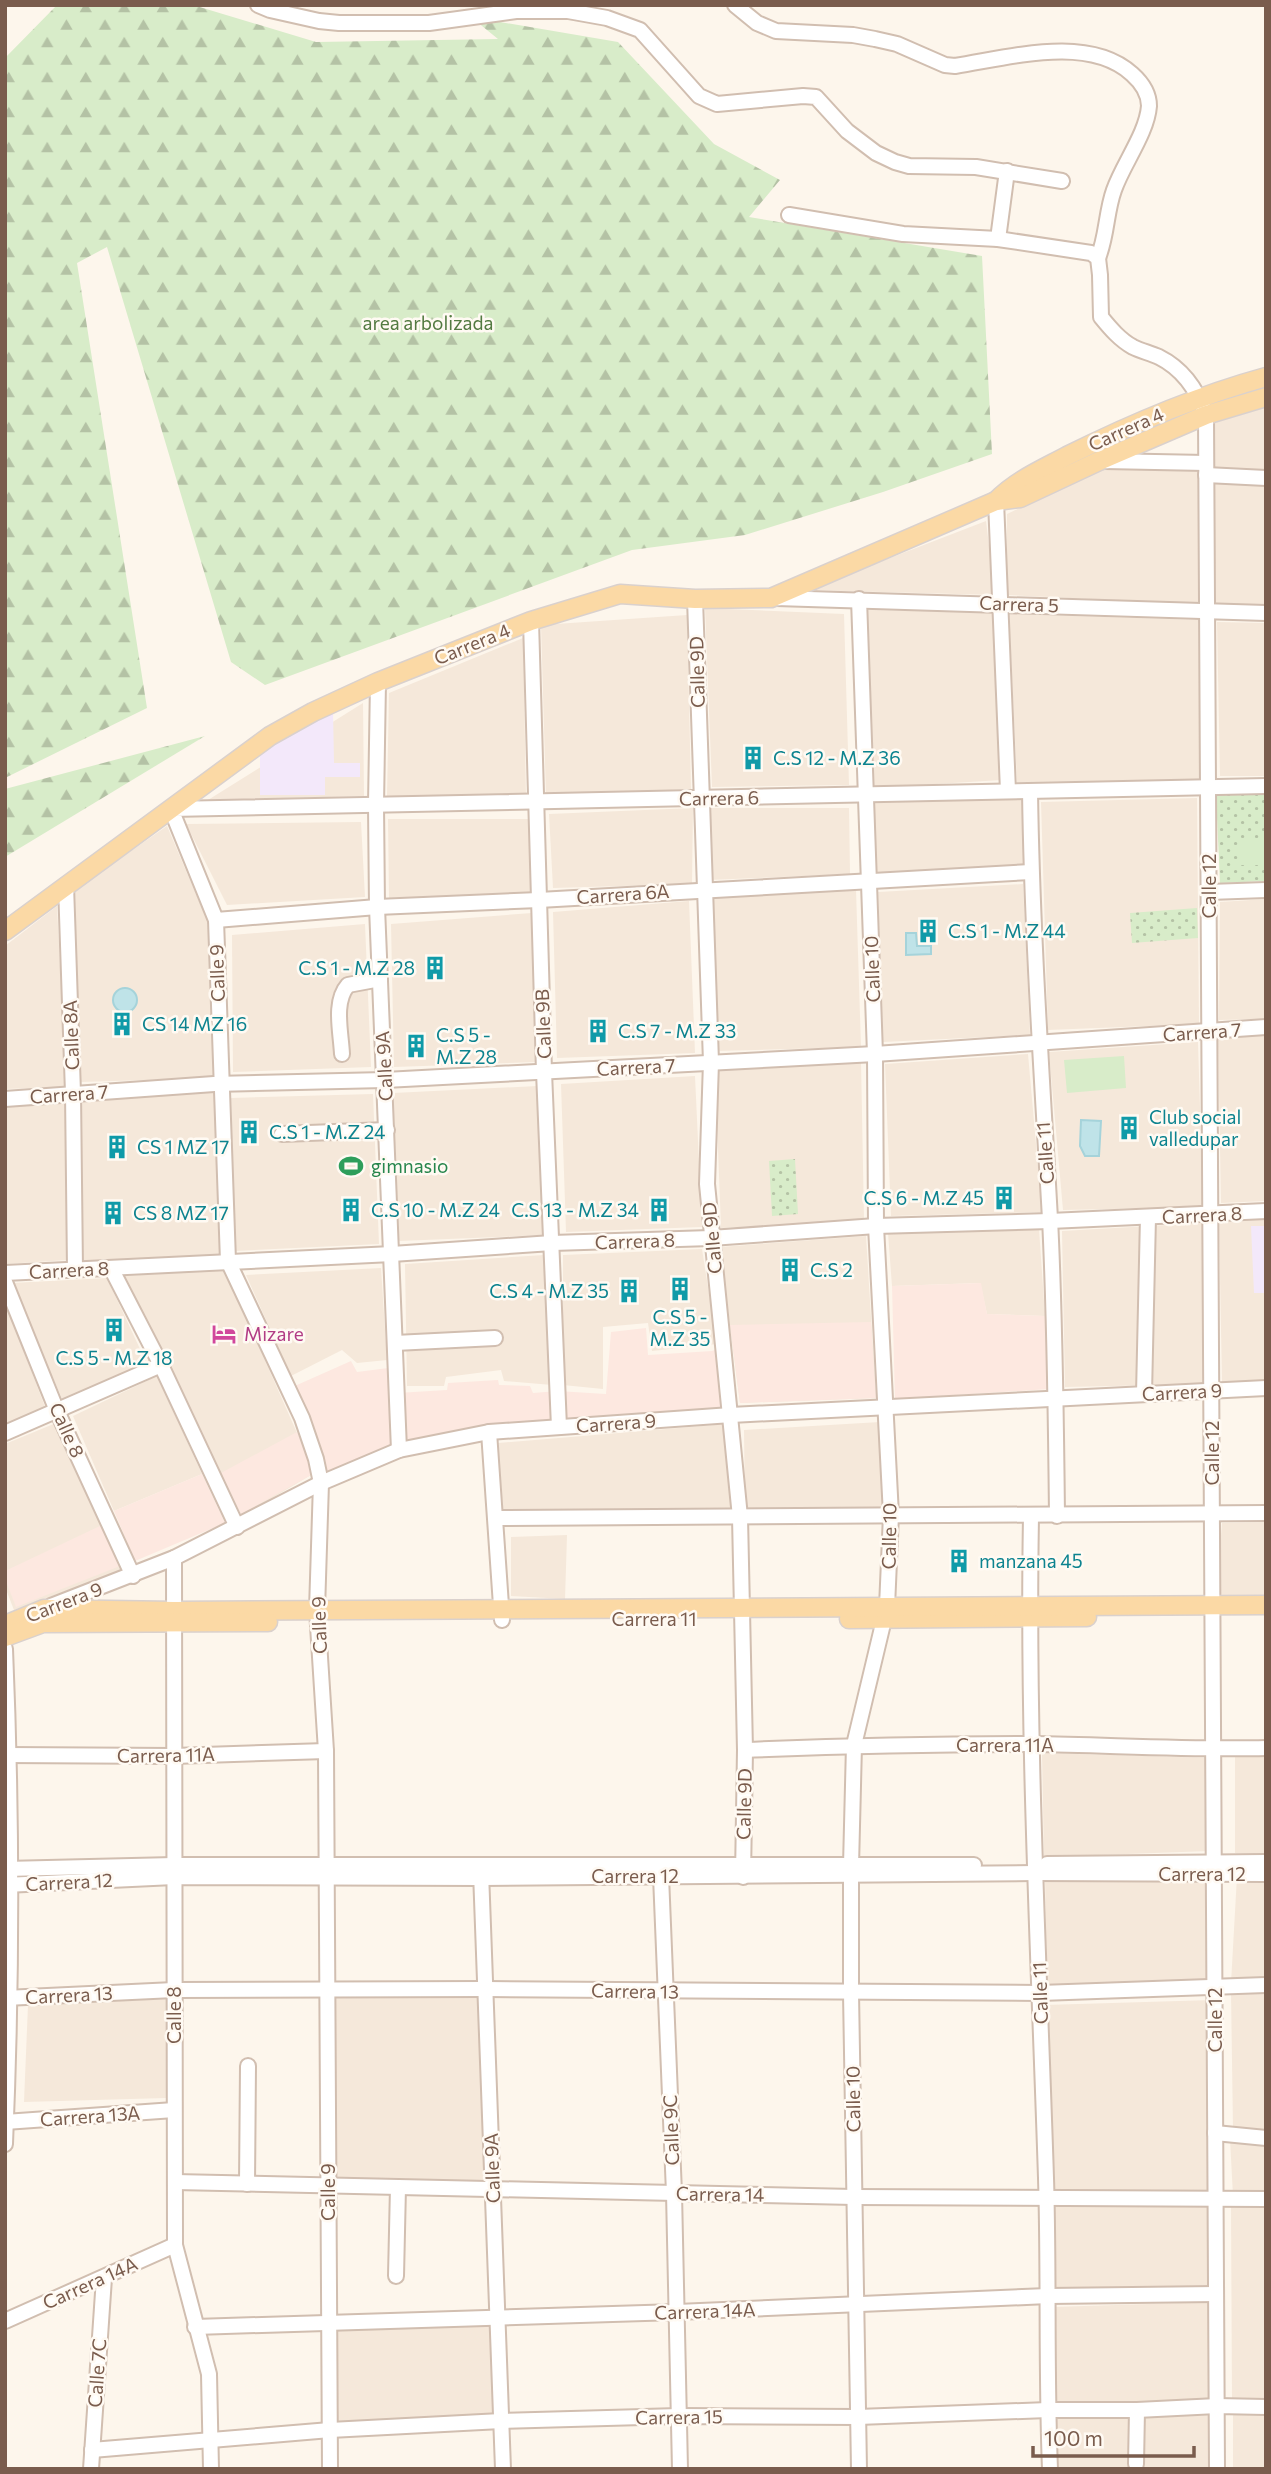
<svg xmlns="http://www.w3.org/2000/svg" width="1271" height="2474" font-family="Commissioner,sans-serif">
	<defs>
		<pattern id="grass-dots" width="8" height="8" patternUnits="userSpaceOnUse" patternTransform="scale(1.75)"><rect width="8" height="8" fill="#d8ecc9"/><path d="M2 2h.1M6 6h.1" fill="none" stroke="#b4c2a5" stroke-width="1.8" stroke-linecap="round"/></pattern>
		<pattern id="forest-firs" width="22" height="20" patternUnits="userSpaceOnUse" patternTransform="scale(1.75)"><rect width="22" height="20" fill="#d8ecc9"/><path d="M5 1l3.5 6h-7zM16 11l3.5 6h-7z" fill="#b4c2a5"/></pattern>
	</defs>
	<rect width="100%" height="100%" fill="#fdf6ec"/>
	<g fill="#f5e8da">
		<path d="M1266,403V471L1213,468V420Z"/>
		<path d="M1104,467L1200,469V604L1007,595V514Z"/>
		<path d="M1213,482L1266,483V606L1216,604Z"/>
		<path d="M986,521L995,595L807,590Z"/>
		<path d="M705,608L844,614L849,785L712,787Z"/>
		<path d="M868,610L995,612L1002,780L869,788Z"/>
		<path d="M1009,614L1200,620L1203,781L1017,782Z"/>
		<path d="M687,615L691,789L546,796L541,625Z"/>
		<path d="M1217,622L1266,623V776H1220Z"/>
		<path d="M523,638L526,796H387L389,693Z"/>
		<path d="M363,703L364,796L208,800Z"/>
		<path d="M1025,793L1026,866L876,873L873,802Z"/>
		<path d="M1197,798L1199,1024L1048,1030L1041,802Z"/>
		<path d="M693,808L692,884L553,888L549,814Z"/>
		<path d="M708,808H849L850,874L708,880Z"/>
		<path d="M388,819H530V893L389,898Z"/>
		<path d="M361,822L365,897L227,905L186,824Z"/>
		<path d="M167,826L210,927L215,1078L80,1082L75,890Z"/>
		<path d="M1023,884L1030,1035L883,1042L878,892Z"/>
		<path d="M856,890L861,1047L717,1051L712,897Z"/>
		<path d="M1266,899V1019L1219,1020L1220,902Z"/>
		<path d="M689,901L695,1053L557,1058L553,912Z"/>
		<path d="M57,906L66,1087L5,1089V946Z"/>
		<path d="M532,913L535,1062L394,1067L391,924Z"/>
		<path d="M365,924L371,1067L233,1072L232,935Z"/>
		<path d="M1266,1035V1201L1221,1203L1218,1039Z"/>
		<path d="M1198,1042L1203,1207L1063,1210L1049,1052Z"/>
		<path d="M1028,1054L1042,1212L891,1216L885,1064Z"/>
		<path d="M861,1061L864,1220L721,1228L715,1068Z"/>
		<path d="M695,1076L702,1227L566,1232L561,1084Z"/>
		<path d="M220,1086L228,1261L75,1270L73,1093Z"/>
		<path d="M537,1086L544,1235L399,1241L393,1093Z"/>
		<path d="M373,1094L379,1244L235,1251L231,1098Z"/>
		<path d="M66,1101L68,1260L5,1264V1104Z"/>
		<path d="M1266,1218V1381L1222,1383L1219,1222Z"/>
		<path d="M1202,1223L1205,1384L1065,1387L1062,1231Z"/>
		<path d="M1039,1229L1045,1316L987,1314L980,1283L892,1286L888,1233Z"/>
		<path d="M866,1236L876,1398L740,1403L720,1247Z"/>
		<path d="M702,1249L717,1344L652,1351L648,1323L603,1327V1389L563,1385V1255Z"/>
		<path d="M544,1255L552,1385L504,1381L501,1370L446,1377L444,1386H407L405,1264Z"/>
		<path d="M381,1268L387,1360L357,1363L342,1350L291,1376L246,1275Z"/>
		<path d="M225,1270L309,1460L311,1475L242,1516L124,1276Z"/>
		<path d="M107,1278L147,1364L63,1401L12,1283Z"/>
		<path d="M5,1302L47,1412L5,1427Z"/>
		<path d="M157,1376L202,1474L114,1511L73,1416Z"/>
		<path d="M880,1422L884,1511L745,1513L744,1430Z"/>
		<path d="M56,1423L125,1569L14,1610L5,1587V1444Z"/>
		<path d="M726,1424L731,1509L503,1510L498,1443Z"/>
		<path d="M1266,1522V1598H1216L1222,1523Z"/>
		<path d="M567,1535L565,1599L511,1596V1537Z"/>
		<path d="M1235,1751L1266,1752V1855L1235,1853Z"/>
		<path d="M1042,1753L1213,1758L1209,1851L1044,1857Z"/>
		<path d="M1237,1876L1266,1878V1981L1231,1983Z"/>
		<path d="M1045,1877L1213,1883V1990L1047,1989Z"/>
		<path d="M1231,1991H1266V2133L1233,2130Z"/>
		<path d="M483,1992L493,2189L328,2186L331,1994Z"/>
		<path d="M167,1999L166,2098L24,2102L28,2005Z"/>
		<path d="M1212,2000L1215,2193L1051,2194L1045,2005Z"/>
		<path d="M1230,2139L1266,2142V2195L1233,2196Z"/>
		<path d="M1266,2204V2401L1232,2400L1231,2205Z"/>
		<path d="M1049,2207H1216V2292L1051,2295Z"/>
		<path d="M1213,2302L1218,2404L1054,2410L1052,2307Z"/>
		<path d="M328,2323L491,2324L495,2414L330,2424Z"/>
		<rect x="1233" y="2414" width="33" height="55"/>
		<path d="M1216,2415L1217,2469H1051L1050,2419Z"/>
	</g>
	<g fill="#fde8e0">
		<path d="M981,1283L987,1314L1045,1316L1049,1389L895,1399L892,1286Z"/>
		<path d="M871,1322L876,1398L740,1403L730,1325Z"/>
		<path d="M646,1328L648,1355L712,1351L723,1347L731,1415L489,1426L321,1483L288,1389L351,1361L357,1372L396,1367L397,1393L447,1390L448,1383L498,1380L499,1385L530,1386L533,1393L558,1391L606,1394L611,1332Z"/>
		<path d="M297,1432L309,1460L311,1475L241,1514L221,1473Z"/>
		<path d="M202,1474L225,1523L135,1561L114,1511Z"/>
		<path d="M102,1525L120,1566L16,1607L5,1579V1571Z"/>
	</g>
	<g fill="#f3e8fa">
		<path d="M333,711L334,763H360V777H325V795H260V752Z"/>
		<path d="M1251,1226H1266V1293H1254Z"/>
	</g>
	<g fill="url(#grass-dots)">
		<path d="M1266,794V881L1220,883L1216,795Z"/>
		<path d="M1197,908L1198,938L1132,943L1130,913Z"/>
		<path d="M795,1159L798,1214L772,1216L769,1161Z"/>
	</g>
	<g fill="url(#forest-firs)">
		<path d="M57,5H193L316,42L498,39L471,17L618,42L714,144L780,180L749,217L982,256L992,454L883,492L745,535L632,550L265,685L231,662L107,247L77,263L147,708L5,778V58Z"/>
		<path d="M205,736L5,857V789Z"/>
	</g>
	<g fill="#d8ecc9">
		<rect x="1239" y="841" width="27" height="24"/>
		<path d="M1124,1056L1126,1088L1067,1093L1064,1060Z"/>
	</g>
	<g fill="#bfe3e8" stroke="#a5d3da" stroke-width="2">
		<path d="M906,933H916L917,946H931V954L906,955Z"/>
		<circle cx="125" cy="1000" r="12"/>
		<path d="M1081,1120L1101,1121L1099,1156H1085L1080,1146Z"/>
	</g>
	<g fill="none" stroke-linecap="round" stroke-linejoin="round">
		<g stroke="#d1beb0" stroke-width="18">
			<g id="minor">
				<path d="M258,5L270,10L319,21L339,23H429L516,11H568L607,18L640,30L699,96L717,104L803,96L816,97L847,131L876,153L895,162L909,166L976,167L1062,181"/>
				<path d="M735,5L757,23L776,31L853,35L875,39L897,44L945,65L955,66C1008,58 1088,34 1132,74C1141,82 1149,93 1149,106C1147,133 1123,164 1114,190C1106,212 1107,236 1098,258"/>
				<path d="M789,215L903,234L998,239L1091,253L1098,258L1100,275L1101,317C1110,328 1120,340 1133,347C1141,351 1150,353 1159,357C1183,369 1197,389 1206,415L1217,2469"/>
				<path d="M998,239L1007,171"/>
				<path d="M1104,461L1206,463"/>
				<path d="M1206,475L1266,478"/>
				<path d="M996,501L1008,791"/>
				<path d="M776,598L1266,613"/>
				<path d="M695,599L711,1062L707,1184L740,1517L745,1750L743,1877"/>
				<path d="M859,599L875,1054L876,1226L891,1515L887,1607L854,1745L851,1866V1993L859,2469"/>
				<path d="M531,621L544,1072L559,1427"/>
				<path d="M378,682L376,805L377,907L399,1450"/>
				<path d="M1030,791C1032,934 1042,1076 1050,1219C1055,1318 1056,1417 1057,1516"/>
				<path d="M66,885L73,1093L75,1270"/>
				<path d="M1209,892L1266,890"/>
				<path d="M216,920L377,907L539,900L1031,872"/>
				<path d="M342,1054C341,1032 333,1002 348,985L380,979"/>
				<path d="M5,1099L214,1084L385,1080L875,1054L1266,1027"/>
				<path d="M282,1134L387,1130"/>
				<path d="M111,1268L161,1365L237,1527"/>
				<path d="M5,1273L392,1254L552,1243L711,1238L876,1226L1050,1221L1266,1211"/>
				<path d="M5,1282L57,1411L133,1576"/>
				<path d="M395,1343L495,1338"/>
				<path d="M1144,1394L1148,1217"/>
				<path d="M489,1432L502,1620"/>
				<path d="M5,1433L161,1365"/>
				<path d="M1031,1517C1027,1737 1039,1958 1046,2178C1049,2275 1046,2372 1050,2469"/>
				<path d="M497,1518C753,1517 1009,1515 1266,1513"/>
				<path d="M174,1558L175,2245L209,2374L211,2469"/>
				<path d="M51,1606L174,1558L321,1483L399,1450L489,1432L731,1415L1266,1388"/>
				<path d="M5,1649C12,1814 12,1979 5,2144"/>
				<path d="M745,1750C840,1746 936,1744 1032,1744C1110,1745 1188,1750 1266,1748"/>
				<path d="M5,1755L174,1756L326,1751"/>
				<path d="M1047,1864L1266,1862"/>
				<path d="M5,1869L174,1865H974"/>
				<path d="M481,1872L503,2469"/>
				<path d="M661,1876L674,2193L680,2469"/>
				<path d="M5,1885L174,1877L482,1878L1035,1873L1266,1874"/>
				<path d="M5,1998L174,1990L486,1989L1040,1993L1266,1985"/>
				<path d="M5,2122L174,2110"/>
				<path d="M1215,2133L1266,2138"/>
				<path d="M175,2182L854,2197L1266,2199"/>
				<path d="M247,2184L248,2066"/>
				<path d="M396,2276L398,2187"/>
				<path d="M5,2321L175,2245"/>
				<path d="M195,2327L677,2312L1048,2296L1216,2294"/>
				<path d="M92,2450L330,2430L501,2421L679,2416L858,2417L1048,2410H1137L1217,2406L1266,2407"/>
				<path d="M1136,2464L1137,2410"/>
				<path d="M91,2469L104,2278"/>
				<path d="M330,2469L326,1751L317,1610L321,1483L316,1459L302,1418L228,1261L216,920L171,809L1266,786"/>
			</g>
		</g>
		<g stroke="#dad1cd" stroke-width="21">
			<g id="major">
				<path d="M996,501C1017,480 1041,470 1067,456C1131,424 1197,396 1266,377"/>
				<path d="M5,931L270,736L313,712L378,682L531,621L620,594L695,599L771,598L996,501L1020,498L1099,461L1206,415L1266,397"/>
				<path d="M849,1619L1087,1617"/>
				<path d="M5,1625L44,1609L174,1611L1266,1605"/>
				<path d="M5,1637L43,1623L268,1622"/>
			</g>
		</g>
		<use href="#minor" stroke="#fff" stroke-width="14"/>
		<use href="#major" stroke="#fbd9a5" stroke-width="18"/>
	</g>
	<defs>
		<g id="building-bare" transform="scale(1.89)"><path d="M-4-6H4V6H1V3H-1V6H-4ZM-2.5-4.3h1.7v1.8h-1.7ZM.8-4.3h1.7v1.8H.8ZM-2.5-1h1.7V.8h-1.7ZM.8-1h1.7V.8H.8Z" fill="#0f9aa8" stroke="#fffaf3" stroke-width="2.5" paint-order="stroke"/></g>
		<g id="stadium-bare" transform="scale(1.89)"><path d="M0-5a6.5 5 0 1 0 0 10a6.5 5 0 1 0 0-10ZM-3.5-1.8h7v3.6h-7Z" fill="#2e9e5b" stroke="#fffaf3" stroke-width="2.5" paint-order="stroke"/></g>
		<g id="hotel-bare" transform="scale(1.89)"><path d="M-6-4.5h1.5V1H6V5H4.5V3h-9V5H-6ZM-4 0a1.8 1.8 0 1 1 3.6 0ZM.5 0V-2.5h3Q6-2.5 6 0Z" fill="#d1479c" stroke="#fffaf3" stroke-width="2.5" paint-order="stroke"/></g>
	</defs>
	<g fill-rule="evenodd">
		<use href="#building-bare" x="753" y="758"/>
		<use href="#building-bare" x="928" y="931"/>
		<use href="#building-bare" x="435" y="968"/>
		<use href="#building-bare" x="122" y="1024"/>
		<use href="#building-bare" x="598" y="1031"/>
		<use href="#building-bare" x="416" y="1046"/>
		<use href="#building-bare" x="1129" y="1128"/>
		<use href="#building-bare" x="249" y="1132"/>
		<use href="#building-bare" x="117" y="1147"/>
		<use href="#stadium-bare" x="351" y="1166"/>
		<use href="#building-bare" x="1004" y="1198"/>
		<use href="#building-bare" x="351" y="1210"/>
		<use href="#building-bare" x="659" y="1210"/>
		<use href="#building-bare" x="113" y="1213"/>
		<use href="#building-bare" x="790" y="1270"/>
		<use href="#building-bare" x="680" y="1289"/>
		<use href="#building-bare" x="629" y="1291"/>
		<use href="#building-bare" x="114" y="1330"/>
		<use href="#hotel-bare" x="224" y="1334"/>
		<use href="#building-bare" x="959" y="1561"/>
	</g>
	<g text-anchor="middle" stroke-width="5" stroke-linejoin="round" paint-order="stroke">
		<g font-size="19" fill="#537a41" stroke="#fffaf3">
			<text x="428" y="330">area arbolizada</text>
		</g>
		<g font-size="19" fill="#7a5c4d" stroke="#fffaf3">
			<text transform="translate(1126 429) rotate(-24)" y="7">Carrera 4</text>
			<text transform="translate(1019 604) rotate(2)" y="7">Carrera 5</text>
			<text transform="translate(472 644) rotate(-22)" y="7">Carrera 4</text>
			<text transform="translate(697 672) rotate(-91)" y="7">Calle 9D</text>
			<text transform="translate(719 798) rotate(-1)" y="7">Carrera 6</text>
			<text transform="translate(1209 886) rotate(-90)" y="7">Calle 12</text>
			<text transform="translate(623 894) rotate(-4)" y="7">Carrera 6A</text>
			<text transform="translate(872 969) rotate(-92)" y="7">Calle 10</text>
			<text transform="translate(217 973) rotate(-92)" y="7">Calle 9</text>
			<text transform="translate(543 1024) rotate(-92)" y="7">Calle 9B</text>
			<text transform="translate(1202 1032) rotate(-4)" y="7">Carrera 7</text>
			<text transform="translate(71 1035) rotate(-92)" y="7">Calle 8A</text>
			<text transform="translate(384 1066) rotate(-93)" y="7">Calle 9A</text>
			<text transform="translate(636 1067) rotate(-3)" y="7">Carrera 7</text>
			<text transform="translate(69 1094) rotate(-4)" y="7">Carrera 7</text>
			<text transform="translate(1045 1153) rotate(-94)" y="7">Calle 11</text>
			<text transform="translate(1202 1215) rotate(-3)" y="7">Carrera 8</text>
			<text transform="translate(712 1238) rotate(-95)" y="7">Calle 9D</text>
			<text transform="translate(635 1241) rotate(-2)" y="7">Carrera 8</text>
			<text transform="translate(69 1270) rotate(-3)" y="7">Carrera 8</text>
			<text transform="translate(1182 1392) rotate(-3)" y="7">Carrera 9</text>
			<text transform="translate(616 1423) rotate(-4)" y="7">Carrera 9</text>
			<text transform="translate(67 1430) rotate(66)" y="7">Calle 8</text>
			<text transform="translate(1212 1453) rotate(-90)" y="7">Calle 12</text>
			<text transform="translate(889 1536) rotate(-89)" y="7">Calle 10</text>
			<text transform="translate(64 1602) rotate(-21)" y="7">Carrera 9</text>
			<text x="654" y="1626">Carrera 11</text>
			<text transform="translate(319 1625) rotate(-92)" y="7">Calle 9</text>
			<text x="1005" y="1752">Carrera 11A</text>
			<text transform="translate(166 1755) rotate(-1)" y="7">Carrera 11A</text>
			<text transform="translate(744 1804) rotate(-89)" y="7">Calle 9D</text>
			<text x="1202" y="1881">Carrera 12</text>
			<text x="635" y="1883">Carrera 12</text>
			<text transform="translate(69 1882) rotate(-3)" y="7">Carrera 12</text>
			<text transform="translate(635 1991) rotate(1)" y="7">Carrera 13</text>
			<text transform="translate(1040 1993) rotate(-92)" y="7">Calle 11</text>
			<text transform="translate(69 1995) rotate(-3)" y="7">Carrera 13</text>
			<text transform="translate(174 2015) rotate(-90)" y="7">Calle 8</text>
			<text transform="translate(1215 2020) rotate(-90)" y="7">Calle 12</text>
			<text transform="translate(853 2099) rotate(-91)" y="7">Calle 10</text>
			<text transform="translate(90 2116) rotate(-4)" y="7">Carrera 13A</text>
			<text transform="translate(671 2130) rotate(-92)" y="7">Calle 9C</text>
			<text transform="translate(492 2168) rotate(-92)" y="7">Calle 9A</text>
			<text transform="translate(328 2192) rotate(-90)" y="7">Calle 9</text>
			<text transform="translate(720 2194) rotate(1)" y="7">Carrera 14</text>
			<text transform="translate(90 2283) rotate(-24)" y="7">Carrera 14A</text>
			<text transform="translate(705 2311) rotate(-2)" y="7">Carrera 14A</text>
			<text transform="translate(97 2373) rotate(-86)" y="7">Calle 7C</text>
			<text transform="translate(679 2417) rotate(-1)" y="7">Carrera 15</text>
		</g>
		<g font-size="19" fill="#0d838f" stroke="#fffaf3" text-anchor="start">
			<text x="773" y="765">C.S 12 - M.Z 36</text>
			<text x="948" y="938">C.S 1 - M.Z 44</text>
			<text x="415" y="975" text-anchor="end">C.S 1 - M.Z 28</text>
			<text x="142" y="1031">CS 14 MZ 16</text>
			<text x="618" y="1038">C.S 7 - M.Z 33</text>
			<text x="436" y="1042">C.S 5 -<tspan x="436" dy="22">M.Z 28</tspan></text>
			<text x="1149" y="1124">Club social<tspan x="1149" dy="22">valledupar</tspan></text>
			<text x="269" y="1139">C.S 1 - M.Z 24</text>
			<text x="137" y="1154">CS 1 MZ 17</text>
			<text x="984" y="1205" text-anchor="end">C.S 6 - M.Z 45</text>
			<text x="371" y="1217">C.S 10 - M.Z 24</text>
			<text x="639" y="1217" text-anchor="end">C.S 13 - M.Z 34</text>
			<text x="133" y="1220">CS 8 MZ 17</text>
			<text x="810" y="1277">C.S 2</text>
			<text x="609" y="1298" text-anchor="end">C.S 4 - M.Z 35</text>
			<text x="680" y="1324" text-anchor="middle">C.S 5 -<tspan x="680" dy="22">M.Z 35</tspan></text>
			<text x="114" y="1365" text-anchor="middle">C.S 5 - M.Z 18</text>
			<text x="979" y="1568">manzana 45</text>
		</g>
		<g font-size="19" fill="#27864d" stroke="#fffaf3" text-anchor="start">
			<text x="371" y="1173">gimnasio</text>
		</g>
		<g font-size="19" fill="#b23c85" stroke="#fffaf3" text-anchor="start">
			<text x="244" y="1341">Mizare</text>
		</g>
	</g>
	<rect width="1271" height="2474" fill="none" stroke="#7a5c4d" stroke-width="14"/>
	<path d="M1033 2446v10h161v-10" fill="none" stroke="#7a5c4d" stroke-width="3.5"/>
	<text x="1044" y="2446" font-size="21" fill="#7a5c4d" stroke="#fffaf3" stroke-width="5" paint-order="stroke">100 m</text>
</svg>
